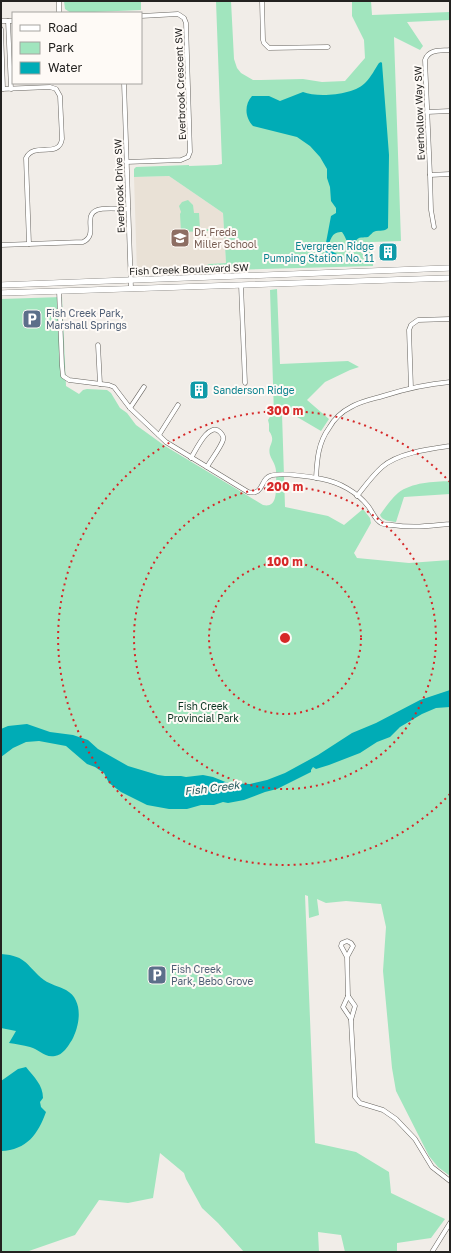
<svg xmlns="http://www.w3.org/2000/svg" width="451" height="1253" font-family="'Golos Text',sans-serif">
	<rect width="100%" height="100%" fill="#f1ede8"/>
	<path fill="#e9e1d6" d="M169,176L223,213L226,263L209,264L196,271L137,273L134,177Z"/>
	<g fill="#a1e5be">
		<path d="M64,1H141V10L71,13L65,9Z"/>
		<path d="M216,1H231L234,59L237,68L241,73L253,80H261L303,79L322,82L345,81L365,58L364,40L352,16V1H371L372,15L450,12V20L407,22L423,46L420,50L394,37L401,241L372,242L373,266L196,271L209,264L226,263L223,213L169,176L134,177V169L136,167L189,165V166L217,165L222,164Z"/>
		<path d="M188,200L193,205L194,213H199L200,229H209V231L181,232L180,214L181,212L179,206L182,202Z"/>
		<path d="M277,289L280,364L348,361L359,367L350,370L325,382L307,400L329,419L321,431L292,414H282L285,507L328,516L344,525L363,509L370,518L371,523L354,553L357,558L409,563L450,560V1176L438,1167L429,1156L396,1091L392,1068L383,971L386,927L381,904L346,901L326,903L317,899L319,915L309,918L308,896L305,895L315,1143L356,1152L389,1172L391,1193L445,1219L431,1238L397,1243V1252H345L341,1235L318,1232L319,1252H244L218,1223L202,1208L186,1179L184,1173L160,1153L153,1198L128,1203L99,1200L75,1235L26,1252H1V299L62,297L66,386L79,394L83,390L87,389L107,390L111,393L120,408L127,413L136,425L165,446L263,505C276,508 276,495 276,485C276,479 277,472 275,466C274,462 271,459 270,455C267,444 277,442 269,431V424L268,420L271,415H274L270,290Z"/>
		<path d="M450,481V494L404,497L396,522C390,521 382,521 380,515C385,508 391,499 398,493C412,482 433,482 450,481Z"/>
	</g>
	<g fill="#00acb6">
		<path d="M381,62L382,63L389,155L388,228C384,232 381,230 376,231C372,232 371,235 368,237C364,238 358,236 356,241C354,244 356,247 355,250L353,251C347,247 347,238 342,232C332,231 330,240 328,248L331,251L337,254C336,257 332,259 328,259L326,256L325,248L331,216L336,213V208L331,201L330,187L327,178V169L320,157L310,146L297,137L253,126C245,118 244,105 252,96H269L280,101L303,92C318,98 355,95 366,82C371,77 375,69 379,63Z"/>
		<path d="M450,690V707L436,708L422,714L400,727L390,737L377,742L360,753L329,765L316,769L313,767L311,770V772L277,789L265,792L244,800L228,803L223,802L214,805H201L187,809H169L147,805L121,792L109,783L104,773L95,767L87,764L66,746L39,741L26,742L13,748L1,757V729L8,726L27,724L50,732L73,735L88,740L98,749L128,766L158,775L165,776H181L186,777L203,775L213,777L228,783L250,784L267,780L285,773L318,755L352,733L376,723L420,700Z"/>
		<path d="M1,954C28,956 26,966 44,980C51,985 59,986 66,990C84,1000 80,1025 72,1040C68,1046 63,1055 55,1056C44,1058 39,1049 30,1047C23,1045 16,1044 9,1043L16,1031L1,1028Z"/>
		<path d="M26,1067C34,1077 43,1085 43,1098L40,1102L41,1107L46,1112C38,1134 27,1150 1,1151V1081L18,1069Z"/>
	</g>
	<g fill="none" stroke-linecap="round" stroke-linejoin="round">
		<g stroke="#67645f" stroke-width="5">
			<g id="minor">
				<path d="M59,1V13"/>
				<path d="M262,1L263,40L264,43L269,48L328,47"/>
				<path d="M1,21H13"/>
				<path d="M8,21L11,89"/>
				<path d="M1,29L3,89"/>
				<path d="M450,50C440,51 429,49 425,60L430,175L450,174"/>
				<path d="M124,83L131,288"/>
				<path d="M1,89L50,87L56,89L60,96L62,139C59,159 34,141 26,158L29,244"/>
				<path d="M427,112L450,111"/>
				<path d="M126,162L181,160L188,157L190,152L186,23L184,18L178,14L141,16"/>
				<path d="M430,175L431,210L434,227"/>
				<path d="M1,245L83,242C99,235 82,216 97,210C104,207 120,209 128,209"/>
				<path d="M241,285L245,383"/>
				<path d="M59,291L62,366L63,376L69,380L109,385L114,387L130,408L166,442L248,492C264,496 260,479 270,476C280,472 311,477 322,479C339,482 357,492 368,506C372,511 375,520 381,523C384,525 389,525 392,525C413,528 430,526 450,524"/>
				<path d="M98,345L100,384"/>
				<path d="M411,388L409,330L411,325L418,320L450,319"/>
				<path d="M130,408L144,387"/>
				<path d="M159,435L178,405"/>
				<path d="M191,458C196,450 209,421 220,432C222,434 224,437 223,440C221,447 211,460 207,467"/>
				<path d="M316,478C317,460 318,443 329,428C334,419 343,411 351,407C361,401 373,399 383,396C405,389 427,384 450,382"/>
				<path d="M357,496C365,486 372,476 382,467C398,453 429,449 450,446"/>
				<path d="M347,957L341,946L342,943L347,941L351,943L353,946L347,957L348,996L343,1007L351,1019"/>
				<path d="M348,996L355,1006L351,1020L355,1097L360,1103L383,1110L396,1119L415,1139L432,1167L450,1181"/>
				<path d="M432,1252L450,1223"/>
			</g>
		</g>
		<g stroke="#67645f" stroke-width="6">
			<g id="secondary">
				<path d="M1,285L450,268"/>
				<path d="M1,293L450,278"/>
			</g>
		</g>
		<use href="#minor" stroke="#fff" stroke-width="4"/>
		<use href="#secondary" stroke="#fff" stroke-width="5.5"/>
	</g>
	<g fill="none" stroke="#d62828" stroke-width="2" stroke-dasharray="2 4">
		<circle cx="285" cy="638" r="76"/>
		<circle cx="285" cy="638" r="151"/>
		<path d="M450 794A227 227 0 1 1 450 482"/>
	</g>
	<defs>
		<g id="school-square" transform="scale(1)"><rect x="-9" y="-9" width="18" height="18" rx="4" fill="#8d6e63" stroke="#fefaf6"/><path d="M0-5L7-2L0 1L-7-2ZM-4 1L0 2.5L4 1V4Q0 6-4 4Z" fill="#fff"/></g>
		<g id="building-square" transform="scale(1)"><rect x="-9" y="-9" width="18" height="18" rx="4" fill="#0f9aa8" stroke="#fefaf6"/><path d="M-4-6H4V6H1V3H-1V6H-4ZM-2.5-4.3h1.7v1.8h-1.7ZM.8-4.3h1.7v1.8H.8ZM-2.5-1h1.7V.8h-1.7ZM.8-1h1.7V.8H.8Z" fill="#fff"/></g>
		<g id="parking-square" transform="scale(1)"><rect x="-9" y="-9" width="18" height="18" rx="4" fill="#5c6f8a" stroke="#fefaf6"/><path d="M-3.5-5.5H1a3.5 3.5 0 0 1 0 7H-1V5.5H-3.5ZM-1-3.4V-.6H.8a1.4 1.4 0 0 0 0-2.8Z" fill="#fff"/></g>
	</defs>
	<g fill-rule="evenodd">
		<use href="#school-square" x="180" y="238"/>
		<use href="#building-square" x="388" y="252"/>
		<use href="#parking-square" x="32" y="319"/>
		<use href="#building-square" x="199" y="390"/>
		<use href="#parking-square" x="157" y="975"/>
	</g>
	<g text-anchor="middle" stroke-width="4" stroke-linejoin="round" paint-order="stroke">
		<g font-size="10" fill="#232220" stroke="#fefaf6">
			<text transform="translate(180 84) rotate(-92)" y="4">Everbrook Crescent SW</text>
			<text transform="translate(419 113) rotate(-92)" y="4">Everhollow Way SW</text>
			<text transform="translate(119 186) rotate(-92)" y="4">Everbrook Drive SW</text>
			<text transform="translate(189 269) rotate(-2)" y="4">Fish Creek Boulevard SW</text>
		</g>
		<g font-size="10" fill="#785e54" stroke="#fefaf6" text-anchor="start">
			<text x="194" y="236">Dr. Freda<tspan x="194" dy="12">Miller School</tspan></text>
		</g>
		<g font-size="10" fill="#0d838f" stroke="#fefaf6" text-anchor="end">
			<text x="374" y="250">Evergreen Ridge<tspan x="374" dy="12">Pumping Station No. 11</tspan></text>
			<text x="213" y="394" text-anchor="start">Sanderson Ridge</text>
		</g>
		<g font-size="10" fill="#4e5e75" stroke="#fefaf6" text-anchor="start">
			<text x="46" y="317">Fish Creek Park,<tspan x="46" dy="12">Marshall Springs</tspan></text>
			<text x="171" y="973">Fish Creek<tspan x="171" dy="12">Park, Bebo Grove</tspan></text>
		</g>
		<g font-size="10" fill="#0a3521" stroke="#fefaf6">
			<text x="203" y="710">Fish Creek<tspan x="203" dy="12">Provincial Park</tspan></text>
		</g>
		<g font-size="11" font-style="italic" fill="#235b5f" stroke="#fefaf6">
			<text transform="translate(212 788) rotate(-7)" y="4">Fish Creek</text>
		</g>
	</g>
	<circle cx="285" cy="638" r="6" fill="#d62828" stroke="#fefaf6" stroke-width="2"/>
	<g font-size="12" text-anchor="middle" font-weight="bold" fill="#d62828" stroke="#fefaf6" stroke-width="4" stroke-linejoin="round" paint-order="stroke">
		<text x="285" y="415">300 m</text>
		<text x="285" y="491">200 m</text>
		<text x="285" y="566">100 m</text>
	</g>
	<rect width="451" height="1253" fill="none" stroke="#232220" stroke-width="4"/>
	<rect x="12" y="12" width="130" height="72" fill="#fefaf6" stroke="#a6a4a0"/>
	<rect x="20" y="25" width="20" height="6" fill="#ffffff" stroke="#a6a4a0"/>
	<text x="48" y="32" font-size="12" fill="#232220">Road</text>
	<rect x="20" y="42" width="20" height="12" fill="#a1e5be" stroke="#a6a4a0"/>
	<text x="48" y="52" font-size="12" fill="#232220">Park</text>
	<rect x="20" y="62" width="20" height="12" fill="#00acb6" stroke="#a6a4a0"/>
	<text x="48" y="72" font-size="12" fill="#232220">Water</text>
</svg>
